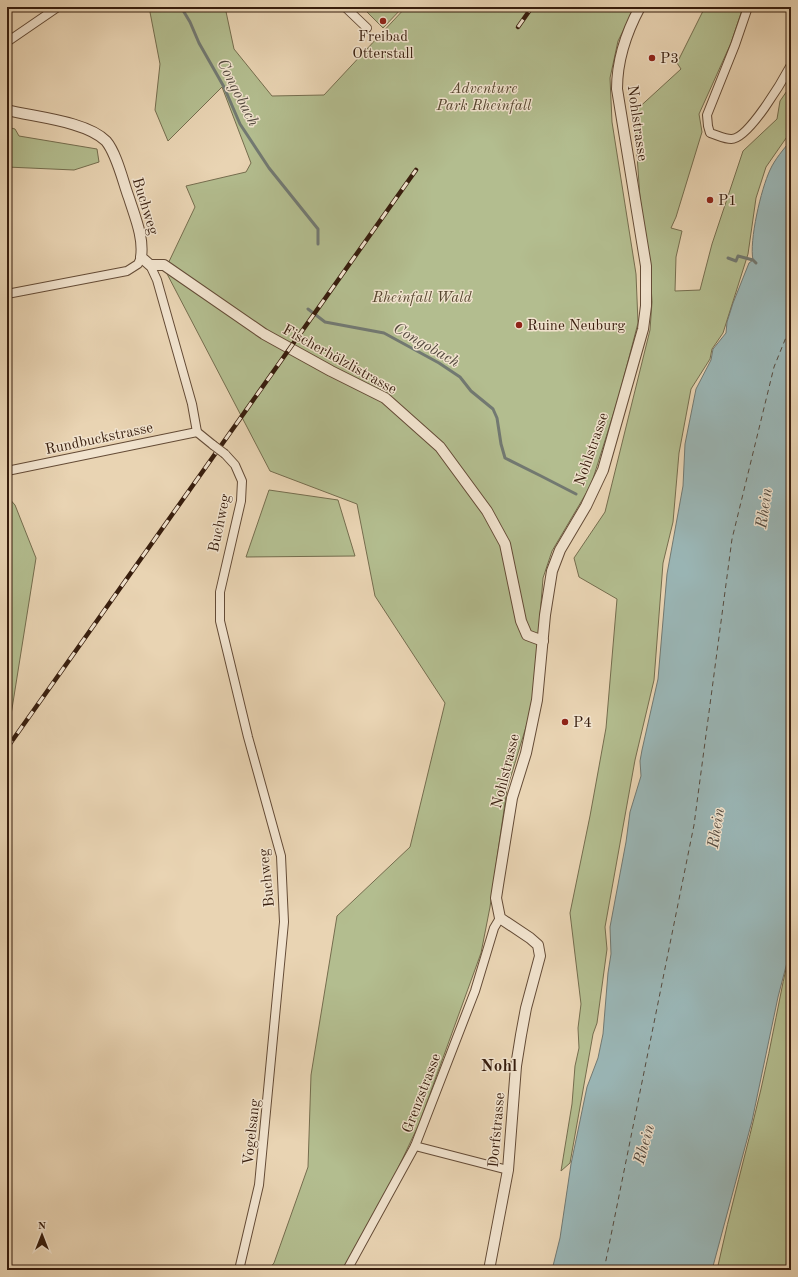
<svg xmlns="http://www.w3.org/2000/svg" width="798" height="1277" font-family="'Old Standard TT',serif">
	<rect width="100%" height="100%" fill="#e9d4b3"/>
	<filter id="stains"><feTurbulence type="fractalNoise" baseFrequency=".005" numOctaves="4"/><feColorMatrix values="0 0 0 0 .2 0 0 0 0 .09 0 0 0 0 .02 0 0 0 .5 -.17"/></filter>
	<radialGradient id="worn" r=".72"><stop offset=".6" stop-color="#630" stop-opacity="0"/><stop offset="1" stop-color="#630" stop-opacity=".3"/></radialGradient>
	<g fill="#b3bd8f" stroke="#756d4e">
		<path d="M149,7H225L234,49L272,96L324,95L406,7H635L618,41L610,78L612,122L636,274L638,323L619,396L591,485L552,551L543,578L533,704L507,789L490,907L481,953L419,1124L391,1183L343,1270H268L274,1263L308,1167L311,1075L337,916L410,847L445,703L375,596L357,504L270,471L165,270L195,207L186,186L246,172L251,163L222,87L168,141L155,110L160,64Z"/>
		<path d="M362,7H403L383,28Z"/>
		<path d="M705,7H743L731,43L699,114L702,132L676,217L671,228L682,231L676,257L675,291L700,290L712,244L743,151L777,119L780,101L791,85V131L766,167L756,198L748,254L723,333L712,349L710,359L691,389L679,453L673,522L663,563L654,680L635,760L605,927L607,949L597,1023L593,1034L570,1163L561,1171L572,1104L575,1066L579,1048L578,1028L581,1004L570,913L590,816L606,728L617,599L579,577L574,558L605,512L650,330L652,302L650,267L640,198L634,112L681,69L677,63Z"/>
		<path d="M7,127L15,129L19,136L97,149L99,162L74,170L7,167Z"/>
		<path d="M269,490L338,500L355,556L246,557Z"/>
		<path d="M7,496L15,505L36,558L11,715L7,721Z"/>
		<path d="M791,946V1270H717C730,1209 747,1150 761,1089C772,1042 780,993 791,946Z"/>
	</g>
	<path fill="#9ab6b6" stroke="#727972" d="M791,140V947L778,997L752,1121L712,1270H552L560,1238L571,1164L587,1087L598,1058L603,1034L608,973L611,954L610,927L626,842L630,812L641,776L640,761L642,750L658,679L667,574L683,486L685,444L696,389L711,360L713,349L726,333L727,322L733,303L749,263L753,260C749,241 761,189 770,170C775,159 783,150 791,140Z"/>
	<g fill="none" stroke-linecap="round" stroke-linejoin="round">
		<g stroke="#727972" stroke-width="3">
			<path d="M181,7L190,22L199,43L224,87L240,124L269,168L318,229V244"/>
			<path d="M728,258L736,261L738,256L753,260L756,263"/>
			<path d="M308,309L325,322L384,333L439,363L460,377L471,391L493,409L497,418L501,444L505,458L541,476L576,494"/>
		</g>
		<path stroke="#554b40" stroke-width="1" stroke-dasharray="5 4" stroke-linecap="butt" d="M604,1270L694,825L732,539L774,367L791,325"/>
		<g stroke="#644b36" stroke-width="10">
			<g id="minor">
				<path d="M345,7L367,28"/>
				<path d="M748,7L735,45L707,115L708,126L710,133C717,135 725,139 731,139C748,140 783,80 791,65"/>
				<path d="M7,42L58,7"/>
				<path d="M150,265L157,280L192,404L197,432L213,445"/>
				<path d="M7,294L127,271L138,264L141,257"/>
				<path d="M225,454L235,465L242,481L241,501L220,592V621L248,737L281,856L284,922L259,1185L239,1270"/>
				<path d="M7,471L197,432"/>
				<path d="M415,1146L508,1170"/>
				<path d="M347,1270L415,1146L475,991L494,928L500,918"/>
			</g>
		</g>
		<g stroke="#644b36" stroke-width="12">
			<g id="tertiary">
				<path d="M7,110C34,117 86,121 106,141C117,154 123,182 129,198C135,217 144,238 141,257L150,265H164L264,334L331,371L385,398L440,447L487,511L505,544L521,621L527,635L543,641"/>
				<path d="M489,1270L508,1170L516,1066L521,1035L526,1008L540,956L538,945L530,938L500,918L496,898L498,885L512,798L526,753L537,700L545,615L552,571L560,550L586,506L603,470L643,329L646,306V266L617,89C617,60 626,33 640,7"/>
			</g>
		</g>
		<use href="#minor" stroke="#f1e3ce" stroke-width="8"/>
		<use href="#tertiary" stroke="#f1e3ce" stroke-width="10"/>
		<g stroke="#371d0d" stroke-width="4.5">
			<g id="rail">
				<path d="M518,27L532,7"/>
				<path d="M7,748L416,170"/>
			</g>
		</g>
		<use href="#rail" stroke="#f1e3ce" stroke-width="3" stroke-dasharray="9" stroke-linecap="butt"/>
		<g stroke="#644b36" stroke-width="10" stroke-linecap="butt">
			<path id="minor-bridge" d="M213,445L225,454"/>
		</g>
		<use href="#minor-bridge" stroke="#f1e3ce" stroke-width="8"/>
	</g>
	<g fill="#8f2418" stroke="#f1e3ce" stroke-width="1.5">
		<circle cx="383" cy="21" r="4"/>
		<circle cx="652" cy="58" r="4"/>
		<circle cx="710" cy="200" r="4"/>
		<circle cx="519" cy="325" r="4"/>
		<circle cx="565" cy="722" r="4"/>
	</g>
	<g text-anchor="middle" stroke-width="3" stroke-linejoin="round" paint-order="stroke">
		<g font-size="15" fill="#371d0d" stroke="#f1e3ce" text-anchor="start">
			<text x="383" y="41" text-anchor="middle">Freibad<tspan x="383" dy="17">Otterstall</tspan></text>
			<text x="660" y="63">P3</text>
			<text x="718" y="205">P1</text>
			<text x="527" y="330">Ruine Neuburg</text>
			<text x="573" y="727">P4</text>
		</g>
		<g font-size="15" font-style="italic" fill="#56452e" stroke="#f1e3ce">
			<text x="484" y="93">Adventure<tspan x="484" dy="17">Park Rheinfall</tspan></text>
			<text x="422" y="302">Rheinfall Wald</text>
		</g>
		<g font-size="15" fill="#371d0d" stroke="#f1e3ce">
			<text transform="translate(638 123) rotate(82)" y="5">Nohlstrasse</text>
			<text transform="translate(146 206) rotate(73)" y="5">Buchweg</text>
			<text transform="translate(340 359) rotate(29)" y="5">Fischerhölzlistrasse</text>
			<text transform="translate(99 438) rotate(-12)" y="5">Rundbuckstrasse</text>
			<text transform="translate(591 449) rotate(-71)" y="5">Nohlstrasse</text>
			<text transform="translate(219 523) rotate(-78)" y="5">Buchweg</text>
			<text transform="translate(505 771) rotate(-76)" y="5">Nohlstrasse</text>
			<text transform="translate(266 878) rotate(-96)" y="5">Buchweg</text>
			<text transform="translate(421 1093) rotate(-69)" y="5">Grenzstrasse</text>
			<text transform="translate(496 1130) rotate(-85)" y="5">Dorfstrasse</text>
			<text transform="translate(251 1132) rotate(-84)" y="5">Vogelsang</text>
		</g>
		<g font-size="16" font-style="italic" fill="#554b40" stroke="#f1e3ce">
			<text transform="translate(239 92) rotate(63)" y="6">Congobach</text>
			<text transform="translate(427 344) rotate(30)" y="6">Congobach</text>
			<text transform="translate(763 508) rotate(-82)" y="6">Rhein</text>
			<text transform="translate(715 828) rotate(-81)" y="6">Rhein</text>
			<text transform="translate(643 1144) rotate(-74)" y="6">Rhein</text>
		</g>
		<g font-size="17" font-weight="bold" fill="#371d0d" stroke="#f1e3ce">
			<text x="499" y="1071">Nohl</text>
		</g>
	</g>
	<rect width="798" height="1277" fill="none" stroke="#e9d4b3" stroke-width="24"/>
	<rect x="8" y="8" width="782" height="1261" fill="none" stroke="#371d0d" stroke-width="2"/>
	<rect x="12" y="12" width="774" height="1253" fill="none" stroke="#371d0d"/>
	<g transform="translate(42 1235)" stroke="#f1e3ce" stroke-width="3" paint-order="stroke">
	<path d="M0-3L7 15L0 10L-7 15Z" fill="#371d0d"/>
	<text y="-6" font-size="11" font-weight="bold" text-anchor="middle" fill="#371d0d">N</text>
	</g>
	<rect width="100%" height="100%" filter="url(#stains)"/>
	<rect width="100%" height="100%" fill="url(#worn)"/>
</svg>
